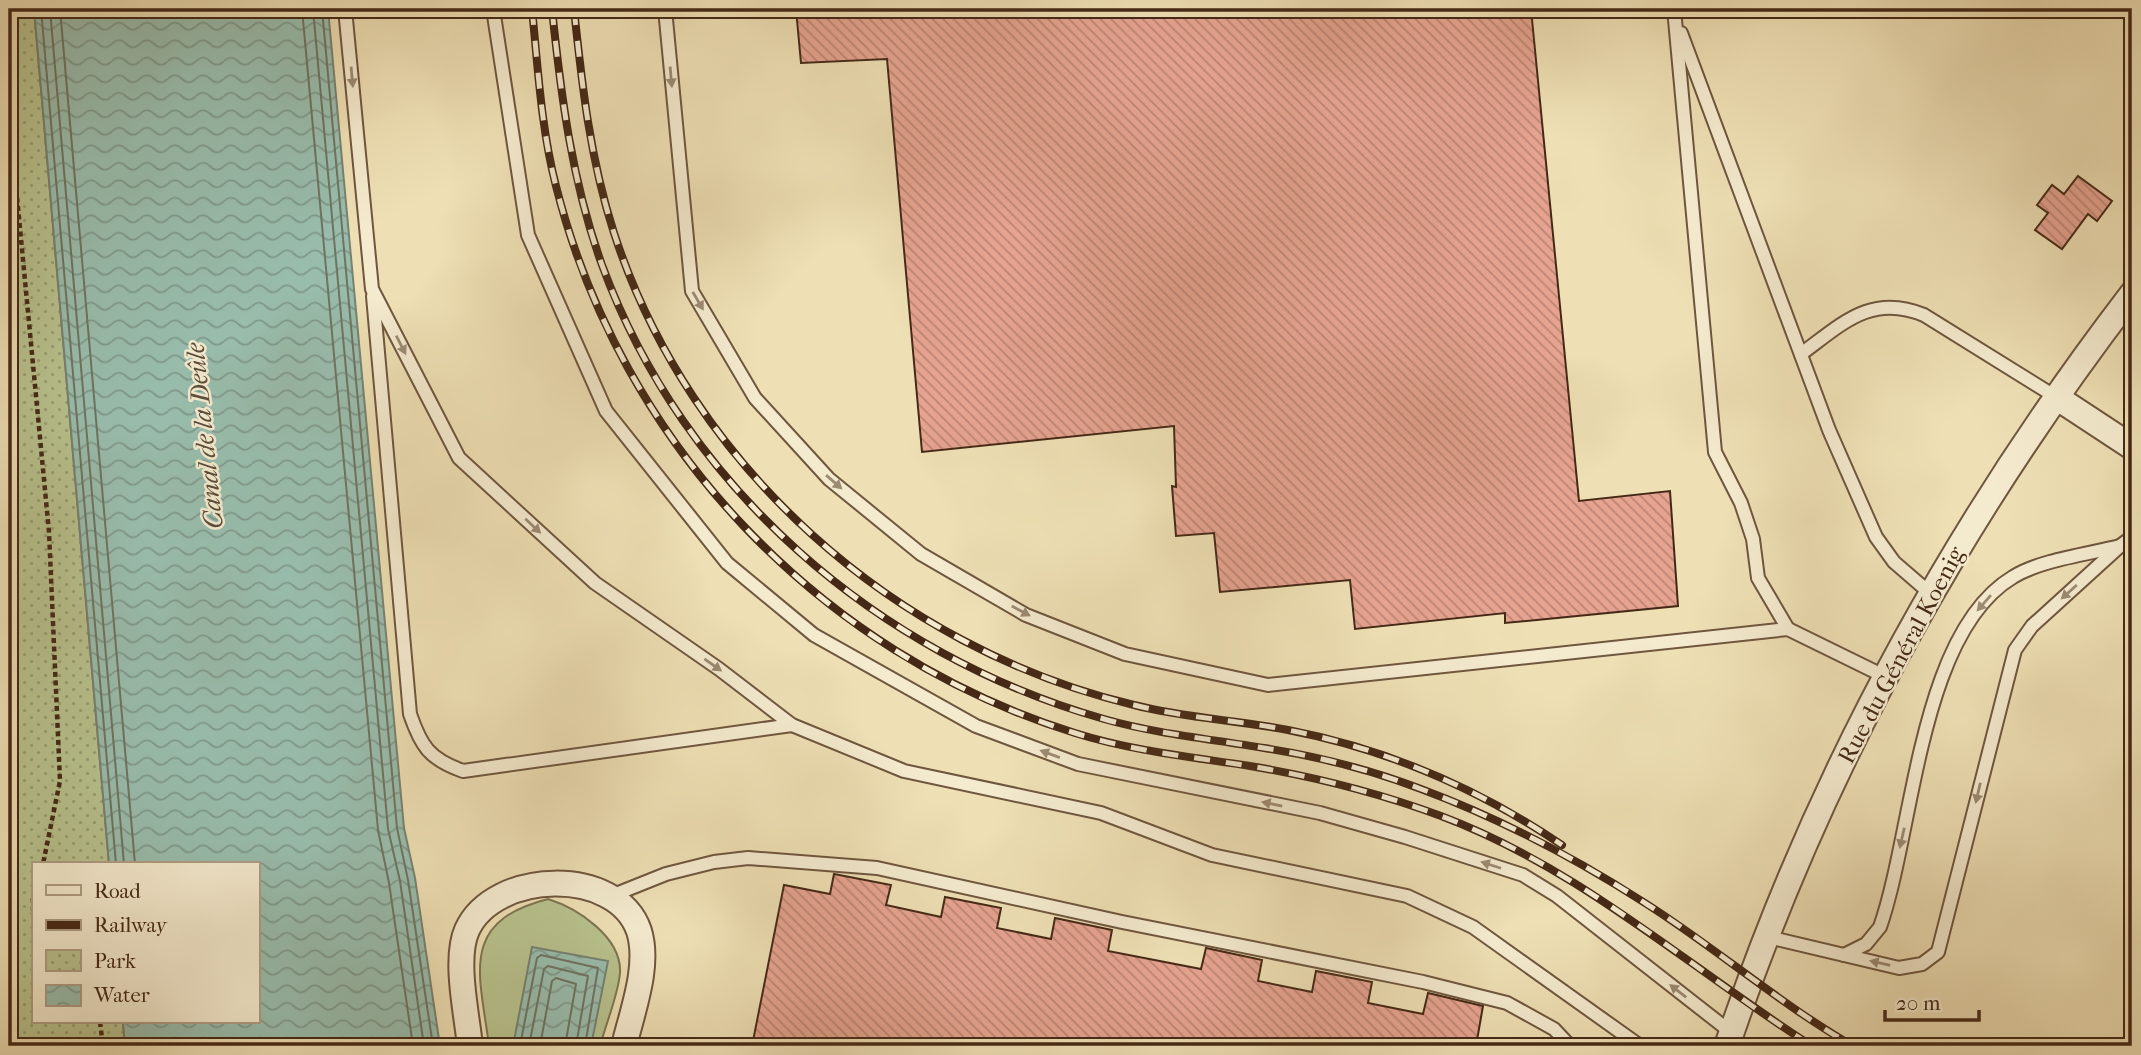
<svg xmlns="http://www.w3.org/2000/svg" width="2141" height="1055" font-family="'IM FELL French Canon',serif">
	<defs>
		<pattern id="park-dots" width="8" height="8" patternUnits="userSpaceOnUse" patternTransform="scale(1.75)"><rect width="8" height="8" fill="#b8c28e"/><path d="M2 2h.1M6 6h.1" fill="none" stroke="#979e73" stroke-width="1.8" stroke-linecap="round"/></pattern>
		<pattern id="water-waves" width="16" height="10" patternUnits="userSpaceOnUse" patternTransform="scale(1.75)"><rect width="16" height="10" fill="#99bdad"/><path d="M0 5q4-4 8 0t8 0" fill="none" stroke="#7f9a8c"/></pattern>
		<pattern id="building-back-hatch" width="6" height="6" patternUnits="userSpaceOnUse" patternTransform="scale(1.75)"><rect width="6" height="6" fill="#e6a390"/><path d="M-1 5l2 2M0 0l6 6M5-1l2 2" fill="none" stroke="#bc8575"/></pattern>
	</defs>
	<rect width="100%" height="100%" fill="#eedfb4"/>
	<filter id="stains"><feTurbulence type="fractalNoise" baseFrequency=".00286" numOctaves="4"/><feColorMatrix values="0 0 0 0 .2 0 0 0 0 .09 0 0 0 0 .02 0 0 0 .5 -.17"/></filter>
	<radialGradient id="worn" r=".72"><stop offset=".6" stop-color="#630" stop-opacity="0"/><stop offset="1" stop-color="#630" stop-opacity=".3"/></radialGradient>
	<path fill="#b8c28e" stroke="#7e7652" stroke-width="2" d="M548,899C577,908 622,937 620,973C618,996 606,1023 600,1046H489C480,974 458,922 548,899Z"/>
	<path fill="url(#park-dots)" stroke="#7e7652" stroke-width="2" d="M9,9H34L109,864H33V1022H123L125,1046H9Z"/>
	<g fill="url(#water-waves)" stroke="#778271" stroke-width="2">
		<path d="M34,9H328L404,828L415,878L440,1046H125L123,1022H257V864H109Z"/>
		<path d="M532,947L608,961L591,1046H513Z"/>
	</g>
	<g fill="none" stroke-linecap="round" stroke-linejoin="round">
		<g stroke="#6f7362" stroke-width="2">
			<path d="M41,9L116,864"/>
			<path d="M50,9L124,864"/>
			<path d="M60,9L135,864"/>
			<path d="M302,9L378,830L389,883L413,1046"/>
			<path d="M313,9L388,829L400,881L424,1046"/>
			<path d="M322,9L397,828L408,880L433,1046"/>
			<path d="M520,1046L537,958L541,955L598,968L585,1046"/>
			<path d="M529,1046L544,969L548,966L588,976L576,1046"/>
			<path d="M540,1046L552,981L556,978L576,984L565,1046"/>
		</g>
	</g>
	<g fill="url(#building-back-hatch)" stroke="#452916" stroke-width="2">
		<path d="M796,9H1531L1579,501L1670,491L1678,606L1505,623V613L1355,629L1350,580L1220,592L1214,533L1176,536L1172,486L1176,487L1174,426L922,452L887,59L801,63Z"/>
		<path d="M2078,176L2112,201L2097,221L2088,214L2062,249L2035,230L2048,213L2037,205L2052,185L2064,194Z"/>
		<path d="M834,874L891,885L886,905L941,917L945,897L1001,908L997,928L1051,939L1055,918L1112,930L1108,951L1201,969L1206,948L1262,960L1258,981L1312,992L1316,971L1372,982L1368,1003L1423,1014L1428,993L1483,1006L1476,1046H752L784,885L830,894Z"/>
	</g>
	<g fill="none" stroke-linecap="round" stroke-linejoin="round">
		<g stroke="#6f563e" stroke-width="16">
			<g id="lane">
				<path d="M345,9L372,289L459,458L595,583L719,669L792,725L904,771L1101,813L1212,855L1407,896L1473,927L1640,1046"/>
				<path d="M493,9L528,235L606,411L727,563L814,635L976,726L1078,764L1320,813L1405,837L1523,875L1557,896L1732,1033"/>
				<path d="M665,9L692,291L755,398L829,479L921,554L1026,615L1125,654L1268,685L1788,629L1886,677"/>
				<path d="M1674,9L1715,452L1741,503L1753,539L1758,578L1788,629"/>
				<path d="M1681,33L1829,430L1876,537L1894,562L1931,594"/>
				<path d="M373,296L410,714C421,746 429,759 463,771L792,725"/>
				<path d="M1801,354C1842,324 1871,293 1924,315L2056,397"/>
				<path d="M611,896L666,874L714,862L748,858L877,868L1122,922L1423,982L1507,1003L1554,1029L1570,1046"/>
				<path d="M1768,937L1899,968L1922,964L1938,952L2015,650L2032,626L2120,546"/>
				<path d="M1844,955L1866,944L1880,927C1914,830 1919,633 2013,577C2040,560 2089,554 2120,546L2132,537"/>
			</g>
		</g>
		<g stroke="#6f563e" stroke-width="28">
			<g id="street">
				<path d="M2056,397L2132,447"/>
				<path d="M470,1046C467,1015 454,959 467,930C494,870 617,866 639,931C650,966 632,1012 624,1046"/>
				<path d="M1727,1046C1818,774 1958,521 2132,294"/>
			</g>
		</g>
		<g stroke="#452916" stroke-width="4.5" stroke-dasharray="5 3.5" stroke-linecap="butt">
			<path d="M9,113L49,532L60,781L43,864"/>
			<path d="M33,898V911"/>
			<path d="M100,1022L103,1046"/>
		</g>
		<use href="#lane" stroke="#f4eace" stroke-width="12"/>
		<use href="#street" stroke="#f4eace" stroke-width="24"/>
		<g stroke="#452916" stroke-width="8">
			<g id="rail">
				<path d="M532,9C538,68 541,128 556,186C621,444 820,654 1075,733C1132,751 1192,757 1250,766C1316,777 1379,793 1441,816C1580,868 1688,967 1812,1046"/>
				<path d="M552,9C561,96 572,182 602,265C684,488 878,655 1104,719C1157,734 1211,739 1264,748C1317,756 1371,770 1421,789C1499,818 1575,858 1645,903C1716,948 1780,1004 1853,1046"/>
				<path d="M574,9C582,85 590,159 614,233C690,467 895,648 1134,705C1185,718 1237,720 1288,730C1387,749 1479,789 1562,845"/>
			</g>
		</g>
		<use href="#rail" stroke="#f4eace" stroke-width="5" stroke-dasharray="16" stroke-linecap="butt"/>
	</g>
	<defs><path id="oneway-solid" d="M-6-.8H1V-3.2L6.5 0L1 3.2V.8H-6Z" transform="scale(1.75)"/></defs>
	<g fill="#9c8a72">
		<use href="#oneway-solid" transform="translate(352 77) rotate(85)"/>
		<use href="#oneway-solid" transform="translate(671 77) rotate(85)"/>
		<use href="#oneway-solid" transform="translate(698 301) rotate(60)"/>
		<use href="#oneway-solid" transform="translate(401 345) rotate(63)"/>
		<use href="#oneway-solid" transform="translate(834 482) rotate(41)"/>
		<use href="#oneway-solid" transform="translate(533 526) rotate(43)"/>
		<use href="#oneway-solid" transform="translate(2069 592) rotate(138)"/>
		<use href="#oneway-solid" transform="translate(1984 603) rotate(131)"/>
		<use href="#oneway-solid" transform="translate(1021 611) rotate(28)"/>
		<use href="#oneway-solid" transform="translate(713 665) rotate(35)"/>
		<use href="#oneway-solid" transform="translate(1050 754) rotate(-160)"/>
		<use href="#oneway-solid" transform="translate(1978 793) rotate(103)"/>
		<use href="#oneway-solid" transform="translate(1272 804) rotate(-168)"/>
		<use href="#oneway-solid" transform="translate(1902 838) rotate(103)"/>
		<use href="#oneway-solid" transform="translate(1491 865) rotate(-162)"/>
		<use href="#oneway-solid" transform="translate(1880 963) rotate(-167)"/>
		<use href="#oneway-solid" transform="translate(1678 991) rotate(-142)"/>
	</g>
	<g text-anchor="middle" stroke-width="5" stroke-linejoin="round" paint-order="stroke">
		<g font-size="24" fill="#452916" stroke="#f4eace">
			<text transform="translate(1901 655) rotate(-62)" y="8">Rue du Général Koenig</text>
		</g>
		<g font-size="26" font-style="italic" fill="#5a4e3c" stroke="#f4eace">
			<text transform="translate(204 436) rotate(-96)" y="9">Canal de la Deûle</text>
		</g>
	</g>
	<rect width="2141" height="1055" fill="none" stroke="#eedfb4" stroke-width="35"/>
	<rect x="10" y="10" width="2120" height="1034" fill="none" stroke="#452916" stroke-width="3.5"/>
	<rect x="18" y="18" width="2106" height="1020" fill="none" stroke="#452916" stroke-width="2"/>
	<rect x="32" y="862" width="228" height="161" fill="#f4eace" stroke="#ae9d84" stroke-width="2"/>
	<rect x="46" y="885" width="35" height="10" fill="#f4eace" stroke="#ae9d84" stroke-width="2"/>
	<text x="94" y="898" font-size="21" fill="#452916">Road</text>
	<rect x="46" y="920" width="35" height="10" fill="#452916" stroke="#ae9d84" stroke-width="2"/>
	<text x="94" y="932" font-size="21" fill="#452916">Railway</text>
	<rect x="46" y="950" width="35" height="21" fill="url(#park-dots)" stroke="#ae9d84" stroke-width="2"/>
	<text x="94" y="968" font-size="21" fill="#452916">Park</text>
	<rect x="46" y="985" width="35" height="21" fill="url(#water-waves)" stroke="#ae9d84" stroke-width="2"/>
	<text x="94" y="1002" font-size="21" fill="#452916">Water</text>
	<path d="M1885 1010v10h94v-10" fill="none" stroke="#452916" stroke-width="3.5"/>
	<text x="1896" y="1010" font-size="21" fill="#452916" stroke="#f4eace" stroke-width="5" paint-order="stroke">20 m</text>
	<rect width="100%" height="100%" filter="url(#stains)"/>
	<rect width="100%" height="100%" fill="url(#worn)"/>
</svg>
